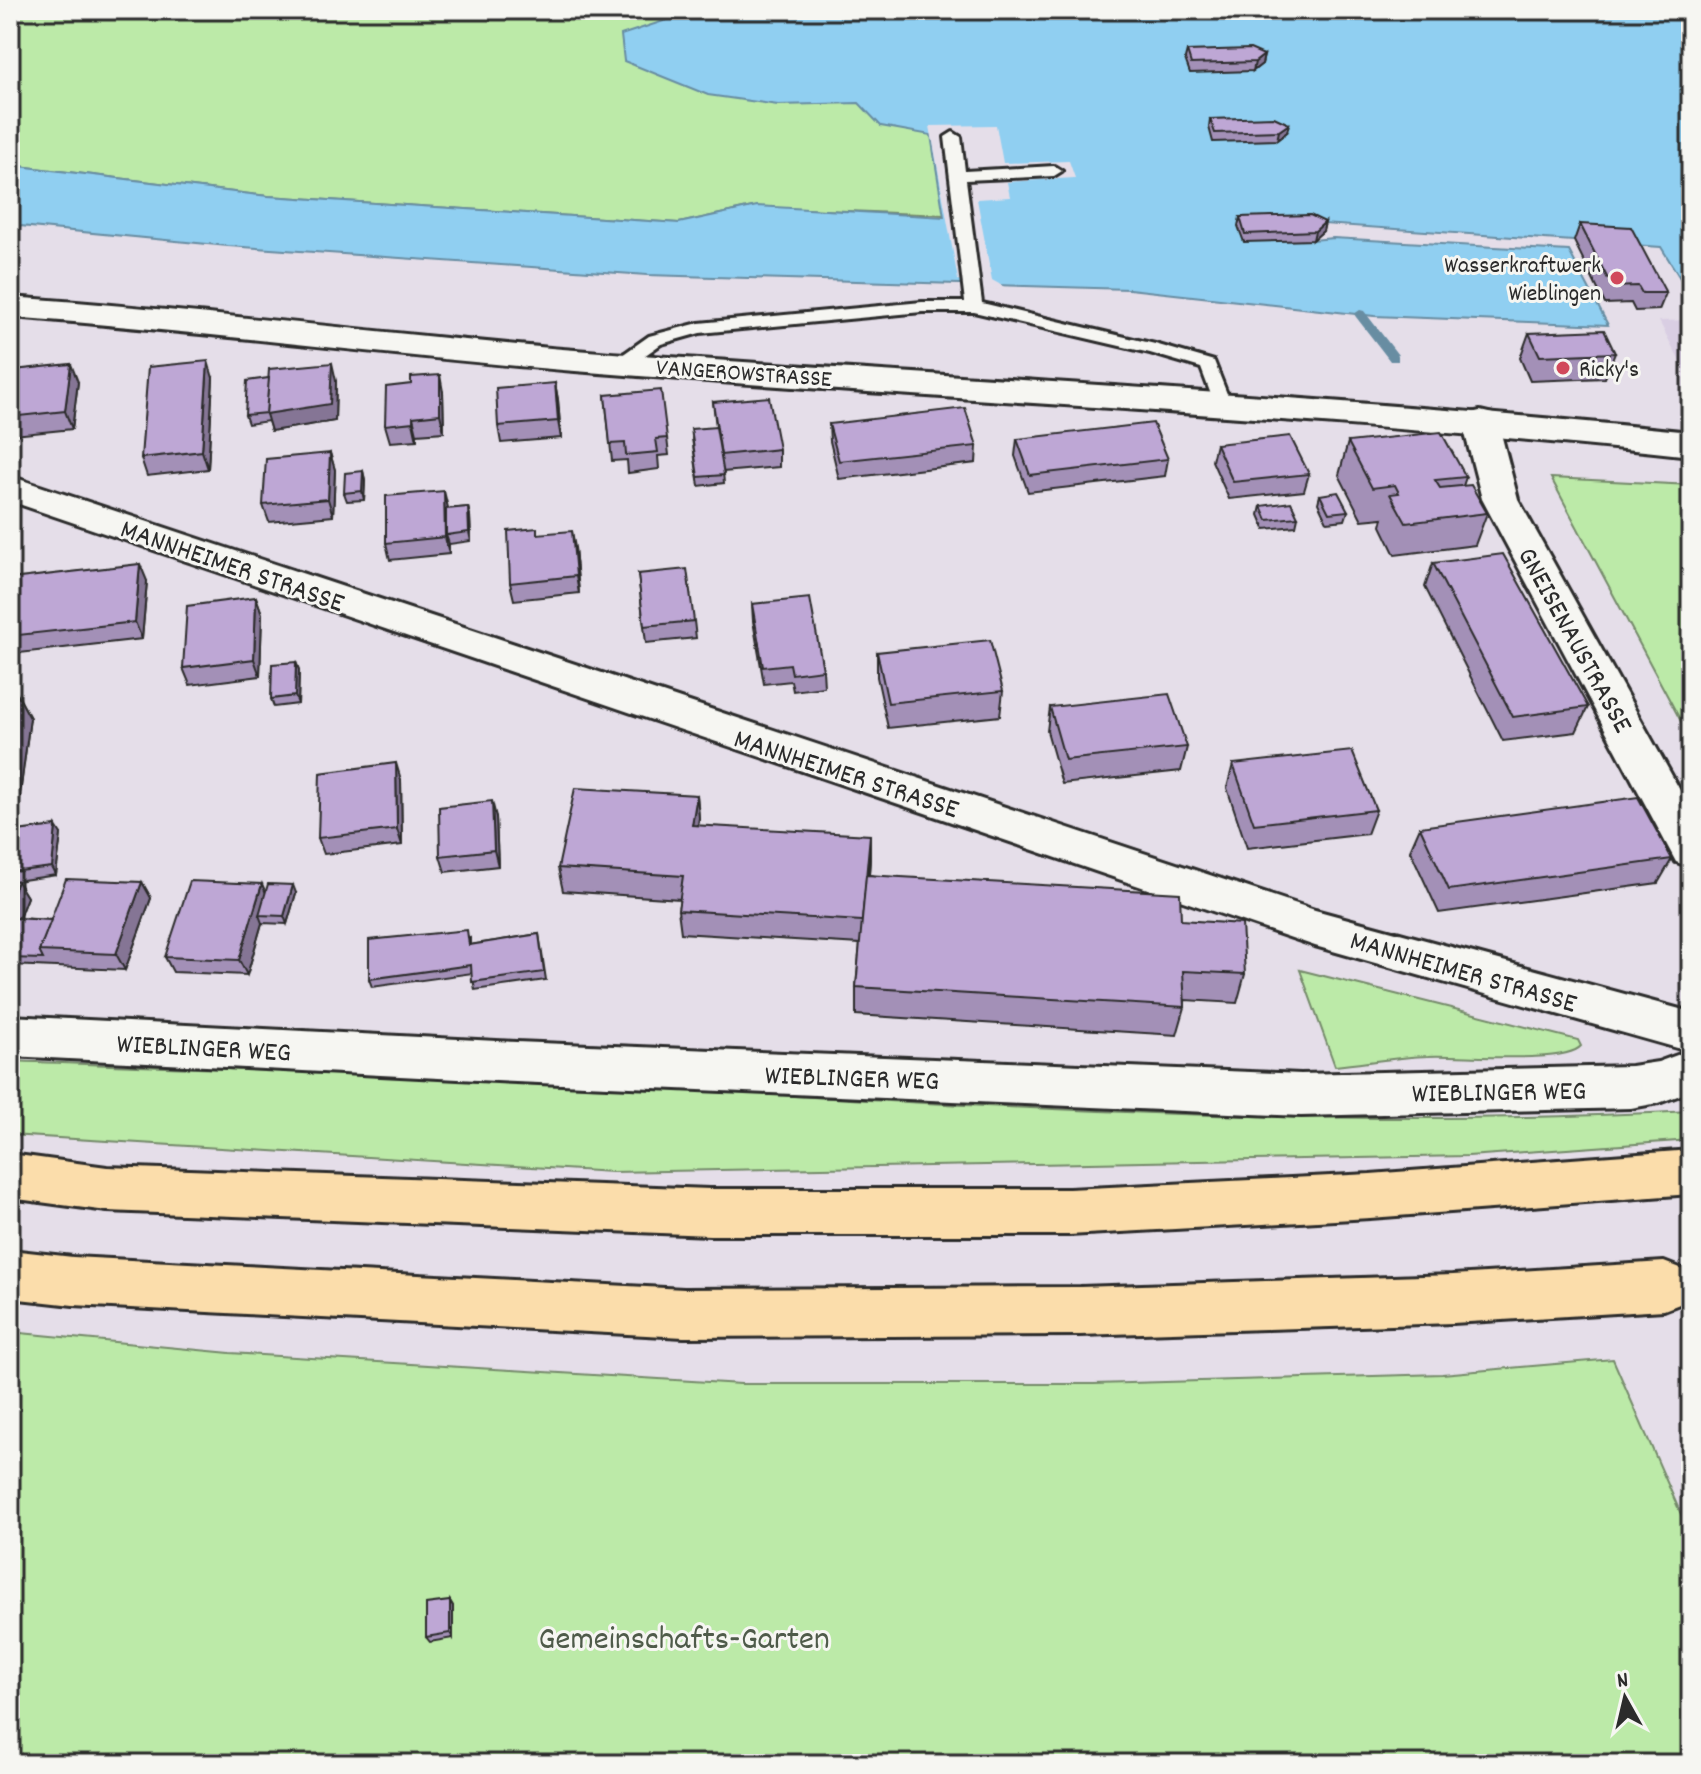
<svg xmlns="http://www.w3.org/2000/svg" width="1701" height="1774" font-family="Dekko,sans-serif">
	<rect width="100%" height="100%" fill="#e5dee9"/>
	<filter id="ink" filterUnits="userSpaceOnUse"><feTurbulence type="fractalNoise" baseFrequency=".0125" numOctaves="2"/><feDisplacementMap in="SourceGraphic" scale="16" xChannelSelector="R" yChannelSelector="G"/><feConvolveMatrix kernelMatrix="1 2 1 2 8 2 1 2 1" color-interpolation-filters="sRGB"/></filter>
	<g filter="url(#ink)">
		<path fill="#d9cee3" d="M1691,320V383L1659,321Z"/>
		<g fill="#bceaa8" stroke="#748a6a" stroke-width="2">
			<path d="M10,10H1182L1255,228L752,207L679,223L268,196L10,165Z"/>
			<path d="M1551,478L1691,485V739L1684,727Z"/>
			<path d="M1300,970L1578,1040L1581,1046C1564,1065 1458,1054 1428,1056C1397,1057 1366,1063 1335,1066Z"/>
			<path d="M10,1061C204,1069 399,1074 593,1085C958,1104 1325,1131 1691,1111V1140L1468,1156L612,1172L10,1135Z"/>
			<path d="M10,1332L230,1353L741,1384H1094L1442,1374L1613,1359L1691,1537V1764H10Z"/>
		</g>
		<path fill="#90cff1" stroke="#688da2" stroke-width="2" d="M697,10H1691V296L1661,247L1309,223L1313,240L1333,238L1569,251L1608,325L1374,316L1129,289L647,275L228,246L10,225V165L268,196L679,223L757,206L944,217L931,135L881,126L859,103L778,105L708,95L624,61L621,35Z"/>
		<path fill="#e5dee9" d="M996,125L1003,163L1069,161L1075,178L1007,182L1010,197L977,199L992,280L1008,289L984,288L958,280L930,126Z"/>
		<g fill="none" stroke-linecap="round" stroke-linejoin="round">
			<path fill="#688da2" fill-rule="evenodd" d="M1360,310L1364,311L1398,355V361H1390L1356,317L1354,314Z"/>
			<g stroke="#2b2b2b" stroke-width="6">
				<path id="lane" d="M953,132L961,137L965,171L1054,166L1062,171L1054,176L966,180L982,303L1155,344L1214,361L1231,404L1228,408H1216L1201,368L1150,353L974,312H922L700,333L661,344L627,368H615L612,364L615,360L649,336L699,323L922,302H965L945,137Z"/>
			</g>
			<g stroke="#2b2b2b" stroke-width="6">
				<g id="street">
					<path d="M1480,411L1493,414L1498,422L1518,499L1691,810V867L1676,862L1482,499L1462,422L1467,414Z"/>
					<path d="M10,476L1315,910L1691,1012V1091L1659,1103L1631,1108L1301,1116L516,1082L10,1056V1016L516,1042L1301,1074L1631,1066L1658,1062L1688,1051L1315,946L10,501Z"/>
				</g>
			</g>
			<g stroke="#2b2b2b" stroke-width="6">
				<path id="secondary" d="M10,297C216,311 420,339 626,354C981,379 1337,396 1691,432V456C1337,418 981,402 626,375C420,360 216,332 10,317Z"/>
			</g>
			<g stroke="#2b2b2b" stroke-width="6">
				<g id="highway">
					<path d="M1691,1150V1194L1370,1218L1069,1235H710L107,1211L10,1198V1154L107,1167L710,1189H1069L1370,1174Z"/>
					<path d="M10,1250L73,1257L684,1289L1080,1287L1453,1275L1664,1262L1682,1269L1690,1286L1682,1303L1664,1310L1453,1323L1080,1335L684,1337L73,1305L10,1298Z"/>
				</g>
			</g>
			<use href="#lane" fill="#f6f6f2" fill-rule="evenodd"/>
			<use href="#street" fill="#f6f6f2" fill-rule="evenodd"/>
			<use href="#secondary" fill="#f6f6f2" fill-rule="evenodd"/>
			<use href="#highway" fill="#fbddab" fill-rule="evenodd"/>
		</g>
		<g fill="#a390b7" stroke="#2b2b2b" stroke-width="2">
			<path d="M1187,51L1264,55L1262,64L1253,71L1190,73L1185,59Z"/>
			<path d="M1210,119L1287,132L1277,140L1213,142L1209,127Z"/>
			<path d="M1240,217L1325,222L1323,231L1313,240L1244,242L1238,226Z"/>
			<path d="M1580,224L1666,293L1659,310L1635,311L1631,303L1605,304L1574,241Z"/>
			<path d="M1691,315V338L1686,328Z"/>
			<path d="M1529,333L1615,353L1605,378L1530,381L1520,358Z"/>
			<path d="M11,371L13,376L78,382L72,429L14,435L10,426Z"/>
			<path d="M213,378L208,469L147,476L141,458Z"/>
			<path d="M336,381L335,421L271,431L268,421L248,424L245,415Z"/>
			<path d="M555,383L558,400L561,438L501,443L498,426Z"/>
			<path d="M443,392L444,432L417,434V440L390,442L385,425Z"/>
			<path d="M605,395L667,438L669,455L658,456L659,469L628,473L627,460L612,461Z"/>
			<path d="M713,402L779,449V467L723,472L724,483L699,486L692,438L716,427Z"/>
			<path d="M829,424L977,446L976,463L839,479L830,441Z"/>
			<path d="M1017,439L1168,459L1165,476L1028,492L1015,456Z"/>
			<path d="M1348,442L1466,477L1463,486L1487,513L1475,545L1395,555L1381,526L1383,518L1362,520L1339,475Z"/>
			<path d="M1216,444L1309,474L1304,491L1229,499L1212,461Z"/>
			<path d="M330,453L335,470L333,516L269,522L263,505Z"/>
			<path d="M363,471L365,480L364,500L347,501L344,493Z"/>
			<path d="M1320,495L1348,511L1345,520L1327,522L1318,503Z"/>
			<path d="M1261,506L1298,517L1296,526L1265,529L1259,515Z"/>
			<path d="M468,507L470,516L471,541L449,544V554L390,560L386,543L448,509Z"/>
			<path d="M538,534L575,548L579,593L514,600L510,583Z"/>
			<path d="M1433,563L1588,707L1576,732L1503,741L1425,587Z"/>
			<path d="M638,574L694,621L696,638L646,643Z"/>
			<path d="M147,581L142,639L11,654L10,652V585Z"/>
			<path d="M256,597L262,614L260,676L190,685L183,668Z"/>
			<path d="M752,604L823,670L824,687L793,691L791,681L764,684L753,621Z"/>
			<path d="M877,652L1003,691L1000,716L888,728L877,677Z"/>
			<path d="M296,662L299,670L298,704L274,707L271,699Z"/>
			<path d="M10,681L30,718L15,831L61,834L56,875L16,881H17L27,897L19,918L51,920L142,882L151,898L125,970L10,965Z"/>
			<path d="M1050,707L1187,747L1181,771L1062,784L1047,731Z"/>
			<path d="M1233,764L1376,810L1367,834L1247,848L1227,788Z"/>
			<path d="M401,780L402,845L324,854L318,838Z"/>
			<path d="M697,795L699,818L698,826L870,859L869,875L1181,920L1245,974L1237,1003L1185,1000V1007L1177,1035L856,1015V987L860,944L681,933L678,910L680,899L563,891L558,868Z"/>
			<path d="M496,817L498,866L445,872L440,856Z"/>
			<path d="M1420,827L1672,859L1658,883L1439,913L1410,850Z"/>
			<path d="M266,892L296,893L287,924L262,923L247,975L173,972L165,957Z"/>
			<path d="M539,934L546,980L475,990L472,973L372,987L369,979L470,938V945Z"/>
			<path d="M450,1601L453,1606V1638L430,1642L426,1637Z"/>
		</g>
		<g fill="#857595" stroke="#2b2b2b" stroke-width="2">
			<path d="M1264,55L1262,64L1253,71L1255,62Z"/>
			<path d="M1289,124L1287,132L1277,140L1279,131Z"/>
			<path d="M1325,222L1323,231L1313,240L1315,231Z"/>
			<path d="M208,361L213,378L208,469L202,451Z"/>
			<path d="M332,363L336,381L335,421L271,431L266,414Z"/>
			<path d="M71,364L78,382L72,429L65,411Z"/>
			<path d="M11,371L15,380L10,386V373Z"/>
			<path d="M440,375L443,392L444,432L440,414Z"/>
			<path d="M555,383L558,400L561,438L558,421Z"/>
			<path d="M413,417L417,434V440L413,422Z"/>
			<path d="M330,453L335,470L333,516L328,499Z"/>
			<path d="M363,471L365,480L364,500L362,491Z"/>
			<path d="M444,491L448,508L449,535H446L449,544V554L445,537Z"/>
			<path d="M468,507L470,516L471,541L469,532Z"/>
			<path d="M572,531L575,548L579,593L576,576Z"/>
			<path d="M140,564L147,581L142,639L135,622Z"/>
			<path d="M256,597L262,614L260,676L254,659Z"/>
			<path d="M296,662L299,670L298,704L295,696Z"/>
			<path d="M10,681L30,718L15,833L10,825Z"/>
			<path d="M396,763L401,780L402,845L397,829Z"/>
			<path d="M697,795L699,818L694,849L692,825Z"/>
			<path d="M492,801L496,817L498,866L494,850Z"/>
			<path d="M56,826L61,834L56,875L52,867Z"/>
			<path d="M870,835V859L863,944V921Z"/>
			<path d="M17,881L27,897L10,940V899Z"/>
			<path d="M142,882L151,898L125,970L116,954Z"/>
			<path d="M262,884L269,900L259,915L262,923L247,975L239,960Z"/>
			<path d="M293,885L296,893L287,924L284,916Z"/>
			<path d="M450,1601L453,1606V1638L450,1633Z"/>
		</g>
		<g fill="#bea7d5" stroke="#2b2b2b" stroke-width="2">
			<path d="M1250,49L1264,55L1255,62L1191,64L1187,51Z"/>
			<path d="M1274,117L1289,124L1279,131L1215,133L1210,119Z"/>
			<path d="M1310,215L1325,222L1315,231L1245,234L1240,217Z"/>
			<path d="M1580,224L1631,227L1666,293H1642L1638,286L1612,287Z"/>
			<path d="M1604,330L1615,353L1540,356L1529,333Z"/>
			<path d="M208,361L202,451L141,458L148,367Z"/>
			<path d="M332,363L330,404L266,414L269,369Z"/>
			<path d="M71,364L65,411L10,417V394L14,370Z"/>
			<path d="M440,375V414L413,417V422L385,425L386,387L411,384V377Z"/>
			<path d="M269,378L266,413L245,415L247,381Z"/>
			<path d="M555,383L558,421L498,426L496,388Z"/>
			<path d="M661,390L667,438L656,439L658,452L626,455L625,443L610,444L605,395Z"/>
			<path d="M769,397L779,449L721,455L713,402Z"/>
			<path d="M965,408L977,446L839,461L829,424Z"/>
			<path d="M1153,423L1168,459L1030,475L1017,439Z"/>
			<path d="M716,427L724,475L698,477L691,429Z"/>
			<path d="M1441,432L1466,477L1435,480L1440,488L1471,485L1487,513L1406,523L1390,494L1399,493L1395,485L1372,488L1348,442Z"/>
			<path d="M1290,436L1309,474L1233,482L1216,444Z"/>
			<path d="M330,453L328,499L263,505L266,459Z"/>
			<path d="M363,471L362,491L344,493L345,473Z"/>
			<path d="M444,491L445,537L386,543V496Z"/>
			<path d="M1338,492L1348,511L1329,513L1320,495Z"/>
			<path d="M1291,502L1298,517L1267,520L1261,506Z"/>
			<path d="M468,507L469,532L446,535V509Z"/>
			<path d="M537,528V534L572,531L576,576L510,583L508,531Z"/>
			<path d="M1503,554L1588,707L1513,717L1433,563Z"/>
			<path d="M140,564L135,622L10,636L11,579Z"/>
			<path d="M687,569L694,621L644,626L638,574Z"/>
			<path d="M256,597L254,659L183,668L187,606Z"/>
			<path d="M810,598L823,670L792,674L790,664L763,667L752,604Z"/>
			<path d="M990,640L1003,691L888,703L877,652Z"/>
			<path d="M296,662L295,696L271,699L272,664Z"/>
			<path d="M1169,694L1187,747L1065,760L1050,707Z"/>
			<path d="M1352,751L1376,810L1254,824L1233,764Z"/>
			<path d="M396,763L397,829L318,838L320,773Z"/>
			<path d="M575,788L697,795L692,825L870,835L862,921L678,910L683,876L558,868Z"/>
			<path d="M1638,797L1672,859L1449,890L1420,827Z"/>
			<path d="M492,801L494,850L440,856L439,807Z"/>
			<path d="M56,826L52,867L10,872V832Z"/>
			<path d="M866,875L1180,893L1181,920L1242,924L1245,974L1183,971L1185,1007L856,987Z"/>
			<path d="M66,879L142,882L116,954L39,951Z"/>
			<path d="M10,880L17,881L10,899Z"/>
			<path d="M190,881L262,884L239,960L165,957Z"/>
			<path d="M268,884L293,885L284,916L259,915Z"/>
			<path d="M11,918L51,920L39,951L43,959L10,958Z"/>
			<path d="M467,930L469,945L539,934L544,972L472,982L471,965L369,979V940Z"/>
			<path d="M450,1601V1633L426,1637V1604Z"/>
		</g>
	</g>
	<g fill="#d1495b" stroke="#f6f6f2" stroke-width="3">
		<circle cx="1617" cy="278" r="8"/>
		<circle cx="1563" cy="368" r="8"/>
	</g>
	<g text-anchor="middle" stroke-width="6" stroke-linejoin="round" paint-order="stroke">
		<g font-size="24" fill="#2b2b2b" stroke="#f6f6f2" text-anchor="end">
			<text x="1601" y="272">Wasserkraftwerk<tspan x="1601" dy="28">Wieblingen</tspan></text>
			<text x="1579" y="376" text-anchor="start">Ricky's</text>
		</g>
		<g font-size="24" fill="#2b2b2b" stroke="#f6f6f2">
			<text transform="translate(744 372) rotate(4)" y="8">VANGEROWSTRASSE</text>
		</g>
		<g font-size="28" fill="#2b2b2b" stroke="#f6f6f2">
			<text transform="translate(233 564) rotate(19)" y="10">MANNHEIMER STRASSE</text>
			<text transform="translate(1577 639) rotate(61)" y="10">GNEISENAUSTRASSE</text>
			<text transform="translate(847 772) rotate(18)" y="10">MANNHEIMER STRASSE</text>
			<text transform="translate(1464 970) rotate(16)" y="10">MANNHEIMER STRASSE</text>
			<text transform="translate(204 1046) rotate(3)" y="10">WIEBLINGER WEG</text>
			<text transform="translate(852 1076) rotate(2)" y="10">WIEBLINGER WEG</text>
			<text transform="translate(1499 1090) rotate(-1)" y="10">WIEBLINGER WEG</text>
		</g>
		<g font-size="34" fill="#4f5b4a" stroke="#f6f6f2">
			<text x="684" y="1648">Gemeinschafts-Garten</text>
		</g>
	</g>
	<rect width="1701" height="1774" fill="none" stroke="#f6f6f2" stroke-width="40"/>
	<rect x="20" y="20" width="1661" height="1734" fill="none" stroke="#2b2b2b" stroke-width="3" filter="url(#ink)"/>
	<g transform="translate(1625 1698) rotate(352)" stroke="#f6f6f2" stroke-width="6" paint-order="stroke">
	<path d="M0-6L14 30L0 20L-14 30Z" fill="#2b2b2b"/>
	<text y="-12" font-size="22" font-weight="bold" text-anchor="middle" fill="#2b2b2b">N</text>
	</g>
</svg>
